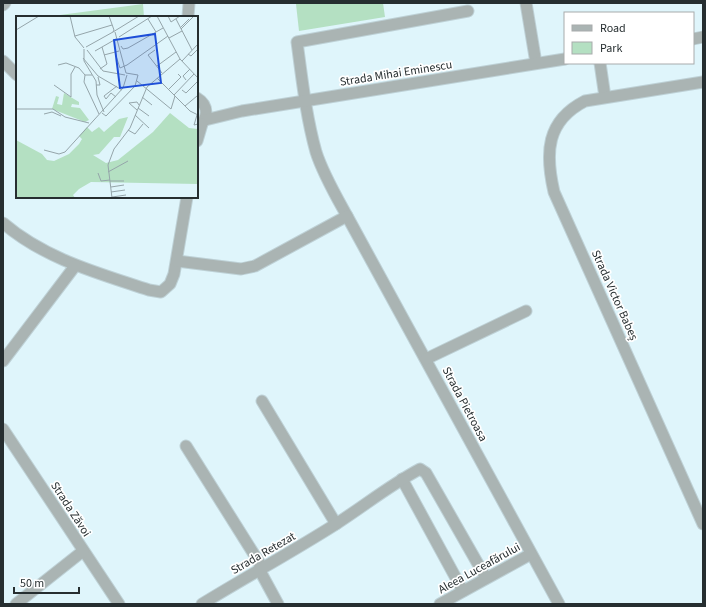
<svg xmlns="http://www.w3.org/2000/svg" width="706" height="607" font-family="'Source Sans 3',sans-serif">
	<rect width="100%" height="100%" fill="#dff5fb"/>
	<g fill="#b4e0c2">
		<path d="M302,3H383L385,17L299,31L296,4Z"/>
		<path d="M143,4L144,17H45Z"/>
	</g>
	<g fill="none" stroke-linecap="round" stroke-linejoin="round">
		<g stroke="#bed1d6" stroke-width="13">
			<g id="minor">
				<path d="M526,3L536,63"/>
				<path d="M3,5L5,3"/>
				<path d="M468,11L297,42C302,79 306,116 316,152C323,174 336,196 347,216L559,604"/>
				<path d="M188,17L189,3"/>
				<path d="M693,39L703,37"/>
				<path d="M3,61L17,75"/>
				<path d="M600,63L605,97"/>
				<path d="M703,82L585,101C546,121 545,153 554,192L703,524"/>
				<path d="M197,98C209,105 209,120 197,127"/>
				<path d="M205,120L242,111L565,59"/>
				<path d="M197,141L202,124"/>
				<path d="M3,223C45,259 98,273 149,290L161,292L170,284L174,274L187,197"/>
				<path d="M177,261L241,269L255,266L347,216"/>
				<path d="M426,359L526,311"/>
				<path d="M3,361L75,266"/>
				<path d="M262,401L336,524"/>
				<path d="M3,429L119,604"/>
				<path d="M186,446L262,567"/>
				<path d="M402,479L463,591"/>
				<path d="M259,569L278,604"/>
				<path d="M16,604L83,551"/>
				<path d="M202,604C246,577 292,552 336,524C364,506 390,485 420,469L426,473L486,578"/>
				<path d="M440,604L531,554"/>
			</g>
		</g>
		<use href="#minor" stroke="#aab4b3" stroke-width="11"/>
	</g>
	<g text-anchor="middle" stroke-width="3.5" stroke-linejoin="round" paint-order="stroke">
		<g font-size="12" fill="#262e30" stroke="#fff">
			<text transform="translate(396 73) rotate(-9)" y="4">Strada Mihai Eminescu</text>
			<text transform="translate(615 295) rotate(66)" y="4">Strada Victor Babeș</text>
			<text transform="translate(465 404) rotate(62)" y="4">Strada Pietroasa</text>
			<text transform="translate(71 509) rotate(57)" y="4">Strada Zăvoi</text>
			<text transform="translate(263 553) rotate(-30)" y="4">Strada Retezat</text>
			<text transform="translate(479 568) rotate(-29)" y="4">Aleea Luceafărului</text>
		</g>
	</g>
	<g transform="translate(16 16)">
		<rect width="182" height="182" fill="#dff5fb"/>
		<path d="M48,77L63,86V89L56,88L55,91L64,92L73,104L69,106L36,93L40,80L43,81L41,88L46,89ZM154,97L173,112L182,113V168L75,166L63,173L57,179L59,182H0V124L26,138L31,144L38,145L53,138L63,128L66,123L63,120L71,111L76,116L83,111L88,116L103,103L112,101L104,121H98L83,138L77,139L90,147L102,144L137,116Z" fill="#b4e0c2"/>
		<path fill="none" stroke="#95a5aa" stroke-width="1" d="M54,0L59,21L68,32M93,0L98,14M141,0L164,43L182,62M152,0L155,6L164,0M132,3L140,16M160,3L176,34M164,12L173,3M165,13L178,0M0,14L23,0M98,14L97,16L123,0M99,16L110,57M59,20L96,9M103,21L136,0M153,22L166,15M105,30L107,33L112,32L147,12M70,31L97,16M68,33V45L80,65L81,79L88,96M71,34L87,55L109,59M139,34L132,39L146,57M79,35L100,23M172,38L175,40L182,33M88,39L103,35M100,40L104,52L111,49L152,20M67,42L82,60L106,74M166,45L182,28M42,49L50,47L63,52L69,59M141,50L160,36M84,53L91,48L86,31M76,59H69L68,66L83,98M141,62L174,95L182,99M170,64L167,60L174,53M121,65L155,93L159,80M38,69L55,81M80,69H84L82,61M153,73L165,61L162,58M166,74L170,77L182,65M158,79L178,58M55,81V58L59,51M100,81L95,77L90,83L88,80L101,70M126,81L136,89M169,90L181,80M122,92L133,100M0,93H37L49,101L73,107M121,94L113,87L121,86L123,89M86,97L90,100L119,70L122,59L110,57M28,98L36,96L45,100M119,99L133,112M181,99L178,109L182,108M112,114L119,118L127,108M28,134L43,138L49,136L107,72L111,59M92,156L112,145M82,157L85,165L94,164M94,165H108M95,171L108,169M95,176L109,174M96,181L110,179M96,182L92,149L98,133L114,112L131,71L164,43"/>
		<path fill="#1d4ed8" fill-opacity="0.15" stroke="#1d4ed8" stroke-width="2" d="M139,18L145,67L104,72L98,24Z"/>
		<rect width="182" height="182" fill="none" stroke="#262e30" stroke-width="2"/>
	</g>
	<rect width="706" height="607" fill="none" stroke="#262e30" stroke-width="8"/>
	<rect x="564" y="12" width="130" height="52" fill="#ffffff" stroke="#a8abac"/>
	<rect x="572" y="25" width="20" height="6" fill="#aab4b3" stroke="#a8abac"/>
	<text x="600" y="32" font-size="12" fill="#262e30">Road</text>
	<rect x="572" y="42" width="20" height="12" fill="#b4e0c2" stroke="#a8abac"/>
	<text x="600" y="52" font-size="12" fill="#262e30">Park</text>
	<path d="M14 587v6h65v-6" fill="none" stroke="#262e30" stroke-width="2"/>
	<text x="20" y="587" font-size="12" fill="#262e30" stroke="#ffffff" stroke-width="3" paint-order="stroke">50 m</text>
</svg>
